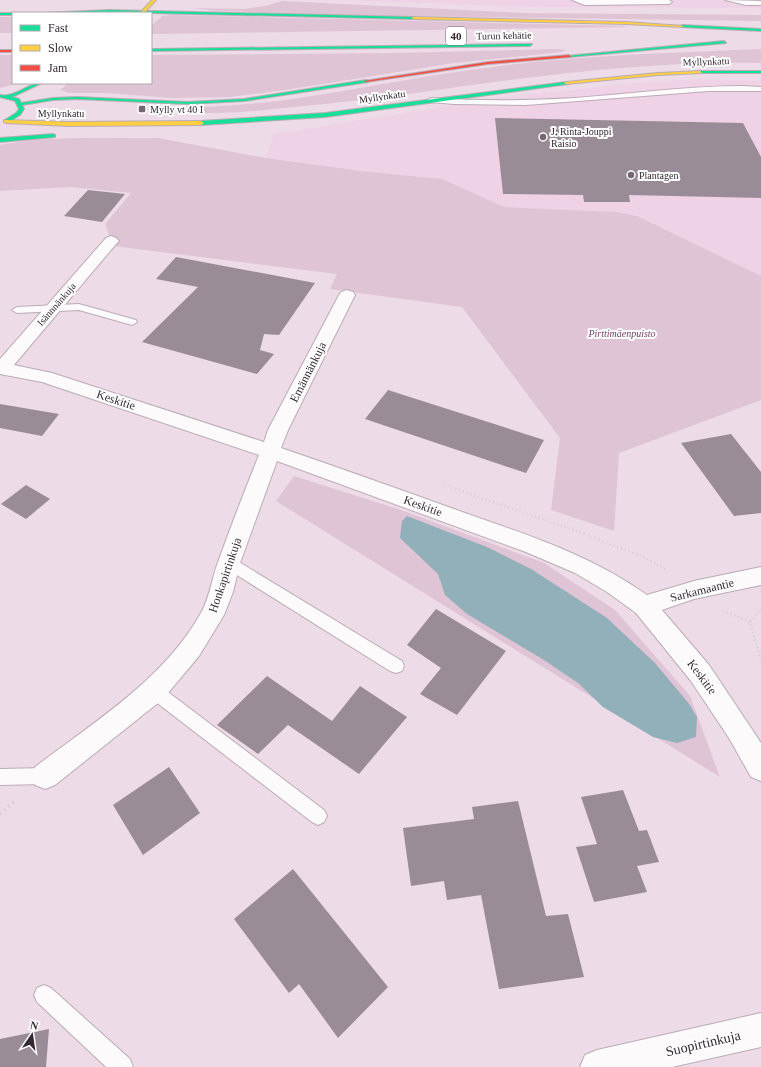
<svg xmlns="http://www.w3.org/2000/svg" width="761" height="1067" font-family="'Times New Roman',serif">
	<rect width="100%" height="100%" fill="#eddbe7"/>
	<g fill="#efd2e6">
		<path d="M343,0H761V8L531,7Z"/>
		<path d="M699,79L761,81V276L637,216L617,212L504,207L442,179L361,171L266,158L274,134L512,96L636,83Z"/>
	</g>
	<g fill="#dfc4d6">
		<path d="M282,1L524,13L761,15V21L393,16L217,11L192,8L244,9L265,6Z"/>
		<path d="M172,15L626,26L628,27L151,34V26L162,16Z"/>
		<rect x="0" y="17" width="13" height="16"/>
		<path d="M558,49L566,50L562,52L454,63L285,90L229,97L172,98L106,93H69L60,90L69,83H151V55L396,53Z"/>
		<path d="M761,49V63C648,61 535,76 423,92C380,98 337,103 294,107C255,111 215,116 176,111L179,108C217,107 255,104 293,99C360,89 426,75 493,67C582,55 672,53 761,49Z"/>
		<path d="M0,55H13V83H18L0,88Z"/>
		<path d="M158,138L266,158L361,171L442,179L504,207L617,212L637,216L761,276V400L619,453L614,531L551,510L560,438L462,307L330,289L337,274L113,246L105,224L131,193L70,187L0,191V145C51,135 106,139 158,138Z"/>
		<path d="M294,476L404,511L544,563L615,610L690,696L720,777L276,501Z"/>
	</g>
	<path fill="#91b0b9" d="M407,516L487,547L531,569L607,618L655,663L690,705L697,717L696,737L677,743L653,737L603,707L578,683L544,660L467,614L445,595L438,574L400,538L402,521Z"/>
	<g fill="#9a8c96">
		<path d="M495,118L743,123L761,157V198L629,195L630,202H584L583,195L503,194Z"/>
		<path d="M88,190L125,194L102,222L64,216Z"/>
		<path d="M176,257L315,283L279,335L264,334L260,350L274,354L257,374L142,342L198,287L156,279Z"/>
		<path d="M388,390L544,440L526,473L365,419Z"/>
		<path d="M0,404L59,414L42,436L0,428Z"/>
		<path d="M731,434L761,472V513L734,516L681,443Z"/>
		<path d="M26,485L50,499L26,519L1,504Z"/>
		<path d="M436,609L506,651L457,715L420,694L441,668L407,645Z"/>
		<path d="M267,676L332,721L360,686L407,717L359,774L288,725L258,754L217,725Z"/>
		<path d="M169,767L200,813L143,855L113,805Z"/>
		<path d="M623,790L639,831L647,830L659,862L637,866L647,892L594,902L576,847L597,844L581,797Z"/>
		<path d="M518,801L546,916L568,914L584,977L499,989L481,895L447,900L444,881L411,886L403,828L474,819L472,807Z"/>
		<path d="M293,869L388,987L338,1038L299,984L289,993L234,919Z"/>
		<path d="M49,1029L46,1067H0V1039Z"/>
	</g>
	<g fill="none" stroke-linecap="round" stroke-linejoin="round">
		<g stroke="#baacb5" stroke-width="2">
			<g id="lane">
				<path d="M572,0H669L672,2L669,4L585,5Z"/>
				<path d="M725,0L761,1V5H746Z"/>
				<path d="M743,86L761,87V91H709L526,105L454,104L431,102L427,100L431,98C479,101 526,101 574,98C630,94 687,86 743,86Z"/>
				<path d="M79,304L136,320L137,322L132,325L79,310L17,313L12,310L17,307Z"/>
				<path d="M229,557L234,559L402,661L404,666L402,671L396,673L390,671L224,567L222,563L224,559Z"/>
				<path d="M154,684L160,686L324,810L327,816L324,822L318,825L312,822L148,696L146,691L148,686Z"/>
				<path d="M45,768L51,770L54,776L51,782L45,784L0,785V769Z"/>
				<path d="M44,985L51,988L130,1059L133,1067H106L37,1002L34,995L37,988Z"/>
			</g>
		</g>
		<g stroke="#baacb5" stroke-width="2">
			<g id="street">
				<path d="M111,236L116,238L119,241L116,244L14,365L52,373L264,442L268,430L339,295L341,292L347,290L353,292L355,295L288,430L281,448C343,469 404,491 465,513C531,536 590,555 647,595L694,581L761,567V585L694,599L662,610L709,665L761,743V781L751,777L729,738L691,681L636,613L607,592L575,573L526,552L277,461L240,563L233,592L224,615L199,656L163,699L55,785L45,789L35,785L31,776L35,767C94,722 166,678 202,611C210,596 212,578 218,562C231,526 245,490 259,455L42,382L0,374V359L106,238Z"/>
				<path d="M761,1013V1047L672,1067H580L585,1055L597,1050Z"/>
			</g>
		</g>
		<g stroke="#baacb5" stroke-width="2">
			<g id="fast">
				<path d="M109,10L413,17L415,18L413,19L109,12L43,13Z"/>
				<path d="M0,13H14L13,15H0Z"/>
				<path d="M682,25L761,29V31L681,27Z"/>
				<path d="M724,41L726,43L569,57L567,56Z"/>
				<path d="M532,44L530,46L151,51V49Z"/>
				<path d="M700,71H761V73H698Z"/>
				<path d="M366,80L368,81V82L244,101L188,104L77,99L53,100L22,105L24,109L20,115L7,123L5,122V120L16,113L19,109L15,101L0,97V95C15,98 27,83 42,83L12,97L19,99L21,103L53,98L77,97L188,102L244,99Z"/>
				<path d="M566,82L568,83V84L325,117L201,125L198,123L201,121L325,113Z"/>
				<path d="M53,134L55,135V137L0,142V138Z"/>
			</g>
		</g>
		<g stroke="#baacb5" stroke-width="2">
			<g id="slow">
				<path d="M152,0H156L144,13H140Z"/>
				<path d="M412,17L626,22L684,26L682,27L626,24L413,19Z"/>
				<path d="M700,71L702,73L658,75L566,84L564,83L566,82L658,73Z"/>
				<path d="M4,120L69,122L201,121L204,123L201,125L69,126L6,123L4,122Z"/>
			</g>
		</g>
		<g stroke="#baacb5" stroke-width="2">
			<g id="jam">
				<rect x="0" y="50" width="13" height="2"/>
				<path d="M569,55L571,57L488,64L366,82L364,81L488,62Z"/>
			</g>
		</g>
		<g stroke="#d4ced2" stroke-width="2.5" stroke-dasharray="1 3" stroke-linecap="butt">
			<path d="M444,485L571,529L641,556L667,570"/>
			<path d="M761,608L750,622L761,661"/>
			<path d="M723,611L750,622"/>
		</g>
		<path stroke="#d4ced2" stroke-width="3.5" stroke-dasharray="1.5 4" stroke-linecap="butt" d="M0,814L14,802"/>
		<use href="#lane" fill="#fcfafb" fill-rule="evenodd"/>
		<use href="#street" fill="#fcfafb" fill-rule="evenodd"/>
		<use href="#fast" fill="#16e098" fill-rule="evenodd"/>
		<use href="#slow" fill="#ffcf43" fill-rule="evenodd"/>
		<use href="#jam" fill="#f24e42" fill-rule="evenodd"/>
	</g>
	<g fill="#756771" stroke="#fff" stroke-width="1.5">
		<rect x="138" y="105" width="8" height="8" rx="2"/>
		<circle cx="543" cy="137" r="4"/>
		<circle cx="631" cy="175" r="4"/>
	</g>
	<g text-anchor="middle" stroke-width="4" stroke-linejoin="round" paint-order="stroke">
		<g font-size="10" fill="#342831" stroke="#fff">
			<text transform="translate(504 35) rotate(-1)" y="4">Turun kehätie</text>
			<text transform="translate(706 61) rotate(-2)" y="4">Myllynkatu</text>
			<text transform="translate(382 96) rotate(-8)" y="4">Myllynkatu</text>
			<text x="61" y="117">Myllynkatu</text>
			<text transform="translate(56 304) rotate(-49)" y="4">Isännnänkuja</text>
		</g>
		<g font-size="10" fill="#342831" stroke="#fff" text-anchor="start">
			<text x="150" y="113">Mylly vt 40 I</text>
			<text x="551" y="135">J. Rinta-Jouppi<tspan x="551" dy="12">Raisio</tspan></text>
			<text x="639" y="179">Plantagen</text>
		</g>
		<g font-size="10" font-style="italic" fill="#734165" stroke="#fff">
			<text x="622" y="337">Pirttimäenpuisto</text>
		</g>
		<rect fill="#fff" stroke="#71686f" stroke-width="1" x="446" y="27" width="20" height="18" rx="3"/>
		<g font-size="11" font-weight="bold" fill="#342831">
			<text x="456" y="40">40</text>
		</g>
		<g font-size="12" fill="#342831" stroke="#fff">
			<text transform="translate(308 372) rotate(-63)" y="4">Emännänkuja</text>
			<text transform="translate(116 400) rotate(18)" y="4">Keskitie</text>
			<text transform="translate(423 506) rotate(20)" y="4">Keskitie</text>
			<text transform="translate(225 575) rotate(-71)" y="4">Honkapirtinkuja</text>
			<text transform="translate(702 590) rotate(-14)" y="4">Sarkamaantie</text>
			<text transform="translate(702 677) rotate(53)" y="4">Keskitie</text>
		</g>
		<g font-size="14" fill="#342831" stroke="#fff">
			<text transform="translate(703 1043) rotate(-13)" y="5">Suopirtinkuja</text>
		</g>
	</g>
	<rect x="12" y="12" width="140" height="72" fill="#ffffff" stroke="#aea9ad"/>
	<rect x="20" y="25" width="20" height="6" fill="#16e098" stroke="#aea9ad"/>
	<text x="48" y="32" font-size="12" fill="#342831">Fast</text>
	<rect x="20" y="45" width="20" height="6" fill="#ffcf43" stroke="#aea9ad"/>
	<text x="48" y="52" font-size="12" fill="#342831">Slow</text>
	<rect x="20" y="65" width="20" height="6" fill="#f24e42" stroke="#aea9ad"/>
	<text x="48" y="72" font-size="12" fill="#342831">Jam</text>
	<g transform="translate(32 1035) rotate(13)" stroke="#ffffff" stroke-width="3" paint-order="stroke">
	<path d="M0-3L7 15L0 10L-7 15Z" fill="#342831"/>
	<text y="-6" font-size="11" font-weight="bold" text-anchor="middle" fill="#342831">N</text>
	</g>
</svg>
